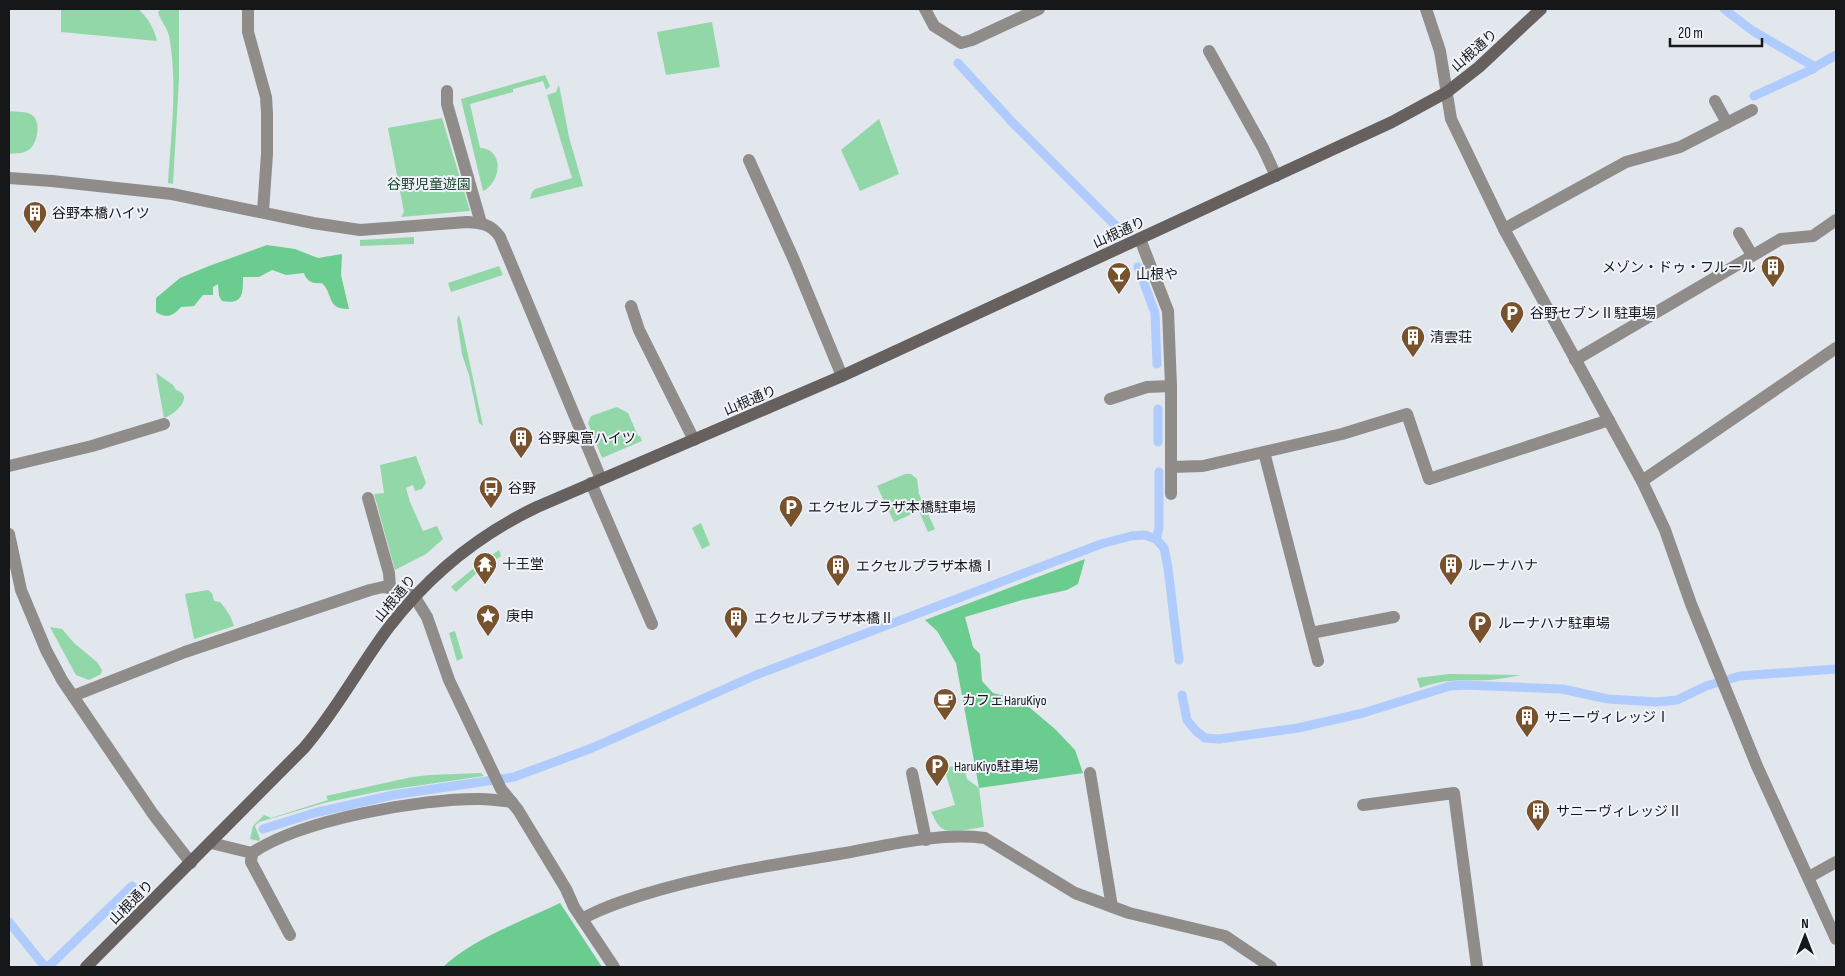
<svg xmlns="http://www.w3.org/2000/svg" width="1845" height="976" font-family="'Sofia Sans Condensed','Noto Sans JP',sans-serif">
	<rect width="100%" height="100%" fill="#e2e6ed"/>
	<g fill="#91d7a8">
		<path d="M61,9H138C148,17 154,29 157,41L61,32Z"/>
		<path d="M161,9H179V78L173,184L168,183C171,135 178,84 169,36C167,27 160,20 158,12Z"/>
		<path d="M712,22L720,67L666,75L657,32Z"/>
		<path d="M545,75L550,86L546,90L543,81L513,89V92L470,104L480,148C505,149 501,183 483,191L461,99Z"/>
		<path d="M559,85L569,137L583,186L530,199L532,192L535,189L572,178L547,95L556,92Z"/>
		<path d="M9,111C16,112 26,111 32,115C41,121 38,141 31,148C25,154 17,153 9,154Z"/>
		<path d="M442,118L470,211L401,217L404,212L388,128Z"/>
		<path d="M879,119L899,174L860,191L841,150Z"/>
		<path d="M414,237V244L360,246V240Z"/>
		<path d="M499,266L503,275L451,292L448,283Z"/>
		<path d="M459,315L461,322L483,426L479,423L469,375L462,354L457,320Z"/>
		<path d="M156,373L173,385L176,390C196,396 174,415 164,418Z"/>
		<path d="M617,407L628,413L638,436H640L642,441L602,458L588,423L591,416Z"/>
		<path d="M416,456L426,483L422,489L415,491L413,485L406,488L410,502L423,531L437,526L443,539L426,554L395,570L374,494L384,493L380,465Z"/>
		<path d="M905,474H911L917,479L919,494L935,529L928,532L919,511L894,522L877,486Z"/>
		<path d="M701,523L710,545L702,549L692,528Z"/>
		<path d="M499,550L501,556L479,571L456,592L451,587L475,567Z"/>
		<path d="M208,590L212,593L214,601L220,602C226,609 231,616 234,626L194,639L185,594Z"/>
		<path d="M50,627L62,629L74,643L97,662L102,670L101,674L89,680L76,675Z"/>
		<path d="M455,631L463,658L457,661L449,633Z"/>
		<path d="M1449,674L1521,675C1511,677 1500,679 1490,680C1463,681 1445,678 1420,688L1417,678Z"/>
		<path d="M963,764L967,779L979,788L984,827C974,828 951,834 943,829C937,826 934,817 931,812L955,805L944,768Z"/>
		<path d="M481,773L484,776L381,791L328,802L259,822L255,826L260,839L259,841L250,839L253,826L264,815L271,818L328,800L326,796L412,777L430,775Z"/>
	</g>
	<g fill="#6acc8e">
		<path d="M267,245L295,249L318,258L342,254L341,275L349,309C326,309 334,295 322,283C313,284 307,282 304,273L286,275L272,270L259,277H243C243,294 243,305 222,301L219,296L218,284L213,287V295H203L194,306L181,307C173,316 167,319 156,312V298L180,278L209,266Z"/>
		<path d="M1085,559L1078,584L1067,590L1022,600L965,617L973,647L980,654L982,681L993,693L1009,697L1029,707L1055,729L1075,750L1083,773L979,788L956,663L937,631L925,620Z"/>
		<path d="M560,903L602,967H443C472,939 523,921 560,903Z"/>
	</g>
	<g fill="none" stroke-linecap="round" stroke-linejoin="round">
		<g stroke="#b0cbfe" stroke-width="9">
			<path d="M1724,9L1753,31L1815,67L1836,55"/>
			<path d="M958,63L1013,123L1116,226"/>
			<path d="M1754,96L1813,69L1815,67"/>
			<path d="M1138,267L1155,313L1157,364"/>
			<path d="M1158,409V442"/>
			<path d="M1156,539L1159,528V472"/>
			<path d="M1182,695L1187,720L1195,730L1205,738L1219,739L1298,728L1363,713L1450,686L1464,685L1562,689L1608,699L1657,702L1677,700L1706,686L1740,676L1836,669"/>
			<path d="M263,829L314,813L393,795L514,777L592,748L756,675L1101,544L1131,536L1145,535L1156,539L1164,548L1168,568L1179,660"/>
			<path d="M9,922L45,967"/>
			<path d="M48,967L132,886"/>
		</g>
		<g stroke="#8f8c8a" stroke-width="12">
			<path d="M248,9V32L266,97L267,113V154L263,211"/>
			<path d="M925,9L934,26L961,43L972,40L1039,9"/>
			<path d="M1209,51L1263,148L1276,176"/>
			<path d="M447,91V104L481,223"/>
			<path d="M1715,101L1727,123"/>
			<path d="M749,160L794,260L842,376"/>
			<path d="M1504,229L1626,162L1680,147L1752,110"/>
			<path d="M1739,233L1752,255"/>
			<path d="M1140,239L1168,311L1171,386V494"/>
			<path d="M631,306L639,330L694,440"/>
			<path d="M1575,360L1781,239L1813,236L1836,220"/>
			<path d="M1110,399L1147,387L1171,386"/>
			<path d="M1264,452L1318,661"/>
			<path d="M9,466L92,446L164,424"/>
			<path d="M1171,467L1203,466L1342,434L1407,414L1429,479L1609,420"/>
			<path d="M591,483L652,624"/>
			<path d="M368,498L389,573L390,588"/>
			<path d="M1311,633L1394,617"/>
			<path d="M912,773L926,840"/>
			<path d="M1090,773L1112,907"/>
			<path d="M1363,805L1454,793L1477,967"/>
			<path d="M211,843L252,853C300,820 422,798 481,799C491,799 502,801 512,802"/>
			<path d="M252,853L251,862L290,935"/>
			<path d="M1809,877L1836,862"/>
		</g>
		<g stroke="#8f8c8a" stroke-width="12">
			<path d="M1426,9L1440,51L1451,119L1504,229L1642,481L1665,530L1691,604L1757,766L1836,939"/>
			<path d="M9,178L52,181L172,194L313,223L360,230L467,222C482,223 491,224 500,237L601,479"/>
			<path d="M1642,481L1836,348"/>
			<path d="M9,534L21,590L46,650L62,680L153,814L191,863"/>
			<path d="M73,696L185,652L370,590L383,587L390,588L414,596L427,617L449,680L501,789L518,810L566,889L574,907L614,967"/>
			<path d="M582,919C601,908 621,902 642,895C706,875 772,865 839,854C886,846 937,832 985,838L1075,893L1129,913L1225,936L1271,967"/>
		</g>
		<path stroke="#66615f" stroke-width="12" d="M86,967L304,748C336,711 359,667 389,627C429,575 478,535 537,507L842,376L1392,122L1447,92L1479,67L1541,9"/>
	</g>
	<defs>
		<g id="building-pin" transform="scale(1.25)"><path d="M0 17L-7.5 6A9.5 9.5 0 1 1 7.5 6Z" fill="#77522d" stroke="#f0f3fa"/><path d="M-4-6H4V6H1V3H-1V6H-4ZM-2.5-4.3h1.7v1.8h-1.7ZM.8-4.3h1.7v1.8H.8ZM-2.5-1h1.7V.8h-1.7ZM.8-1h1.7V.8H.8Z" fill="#fff"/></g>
		<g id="bar-pin" transform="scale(1.25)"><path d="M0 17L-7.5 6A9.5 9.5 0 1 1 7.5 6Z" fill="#77522d" stroke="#f0f3fa"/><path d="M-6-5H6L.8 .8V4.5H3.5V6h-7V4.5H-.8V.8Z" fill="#fff"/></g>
		<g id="parking-pin" transform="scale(1.25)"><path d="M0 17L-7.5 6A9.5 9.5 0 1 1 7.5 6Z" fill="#77522d" stroke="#f0f3fa"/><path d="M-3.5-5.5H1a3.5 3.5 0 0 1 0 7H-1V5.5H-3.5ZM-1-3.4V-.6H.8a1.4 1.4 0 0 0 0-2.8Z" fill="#fff"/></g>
		<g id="bus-pin" transform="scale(1.25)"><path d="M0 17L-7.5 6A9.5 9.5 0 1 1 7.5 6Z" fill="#77522d" stroke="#f0f3fa"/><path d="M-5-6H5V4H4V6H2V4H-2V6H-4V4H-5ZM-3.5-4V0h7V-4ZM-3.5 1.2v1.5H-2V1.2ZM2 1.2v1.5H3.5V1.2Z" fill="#fff"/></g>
		<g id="temple-pin" transform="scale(1.25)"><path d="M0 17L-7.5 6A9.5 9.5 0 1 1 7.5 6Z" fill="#77522d" stroke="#f0f3fa"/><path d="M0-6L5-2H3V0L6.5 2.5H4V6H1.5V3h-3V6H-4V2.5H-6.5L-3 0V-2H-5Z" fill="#fff"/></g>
		<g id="sight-pin" transform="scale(1.25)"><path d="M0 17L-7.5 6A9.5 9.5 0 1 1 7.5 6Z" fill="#77522d" stroke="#f0f3fa"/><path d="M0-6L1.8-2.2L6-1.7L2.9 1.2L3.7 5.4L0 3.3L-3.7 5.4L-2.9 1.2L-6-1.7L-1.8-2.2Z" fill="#fff"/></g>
		<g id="cafe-pin" transform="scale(1.25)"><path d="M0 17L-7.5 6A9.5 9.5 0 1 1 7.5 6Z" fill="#77522d" stroke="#f0f3fa"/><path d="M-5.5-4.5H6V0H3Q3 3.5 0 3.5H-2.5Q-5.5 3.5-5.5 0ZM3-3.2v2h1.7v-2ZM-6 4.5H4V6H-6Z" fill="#fff"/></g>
	</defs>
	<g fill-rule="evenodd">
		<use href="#building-pin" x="35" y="213"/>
		<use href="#building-pin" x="1773" y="267"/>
		<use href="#bar-pin" x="1119" y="274"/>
		<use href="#parking-pin" x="1512" y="313"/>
		<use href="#building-pin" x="1413" y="337"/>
		<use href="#building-pin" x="521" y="438"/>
		<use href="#bus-pin" x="491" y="488"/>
		<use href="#parking-pin" x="791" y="507"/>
		<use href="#temple-pin" x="485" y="564"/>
		<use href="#building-pin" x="1451" y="565"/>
		<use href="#building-pin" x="838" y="566"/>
		<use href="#sight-pin" x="488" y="616"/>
		<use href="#building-pin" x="736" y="618"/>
		<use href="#parking-pin" x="1480" y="623"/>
		<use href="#cafe-pin" x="945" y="700"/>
		<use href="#building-pin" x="1527" y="717"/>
		<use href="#parking-pin" x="937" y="766"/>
		<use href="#building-pin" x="1538" y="811"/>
	</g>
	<g text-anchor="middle" stroke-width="4" stroke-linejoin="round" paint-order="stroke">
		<g font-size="14" fill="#161719" stroke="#f0f3fa">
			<text transform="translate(1474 50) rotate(-41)" y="5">山根通り</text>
			<text transform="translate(1119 232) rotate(-24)" y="5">山根通り</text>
			<text transform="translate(750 400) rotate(-23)" y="5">山根通り</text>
			<text transform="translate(395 598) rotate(-50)" y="5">山根通り</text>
			<text transform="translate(131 902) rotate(-45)" y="5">山根通り</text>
		</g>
		<g font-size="14" fill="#1f482f" stroke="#f0f3fa">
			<text x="429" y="189">谷野児童遊園</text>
		</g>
		<g font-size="14" fill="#161719" stroke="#f0f3fa" text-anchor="start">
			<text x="52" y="218">谷野本橋ハイツ</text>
			<text x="1756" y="272" text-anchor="end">メゾン・ドゥ・フルール</text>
			<text x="1136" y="279">山根や</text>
			<text x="1530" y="318">谷野セブンⅡ駐車場</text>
			<text x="1430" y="342">清雲荘</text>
			<text x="538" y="443">谷野奥富ハイツ</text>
			<text x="508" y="493">谷野</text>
			<text x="808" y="512">エクセルプラザ本橋駐車場</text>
			<text x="502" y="569">十王堂</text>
			<text x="1468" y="570">ルーナハナ</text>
			<text x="856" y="571">エクセルプラザ本橋Ⅰ</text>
			<text x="506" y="621">庚申</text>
			<text x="754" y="623">エクセルプラザ本橋Ⅱ</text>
			<text x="1498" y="628">ルーナハナ駐車場</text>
			<text x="962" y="705">カフェHaruKiyo</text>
			<text x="1544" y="722">サニーヴィレッジⅠ</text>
			<text x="954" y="771">HaruKiyo駐車場</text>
			<text x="1556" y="816">サニーヴィレッジⅡ</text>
		</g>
	</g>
	<rect width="1845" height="976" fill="none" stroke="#161719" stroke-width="20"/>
	<g transform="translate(1805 936)" stroke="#f0f3fa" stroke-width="4" paint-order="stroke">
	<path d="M0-4L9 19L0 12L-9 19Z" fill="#161719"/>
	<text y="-8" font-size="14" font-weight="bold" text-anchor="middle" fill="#161719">N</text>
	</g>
	<path d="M1670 38v8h92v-8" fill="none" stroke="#161719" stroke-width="2.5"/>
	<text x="1678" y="38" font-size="15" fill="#161719" stroke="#f0f3fa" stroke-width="4" paint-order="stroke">20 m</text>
</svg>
